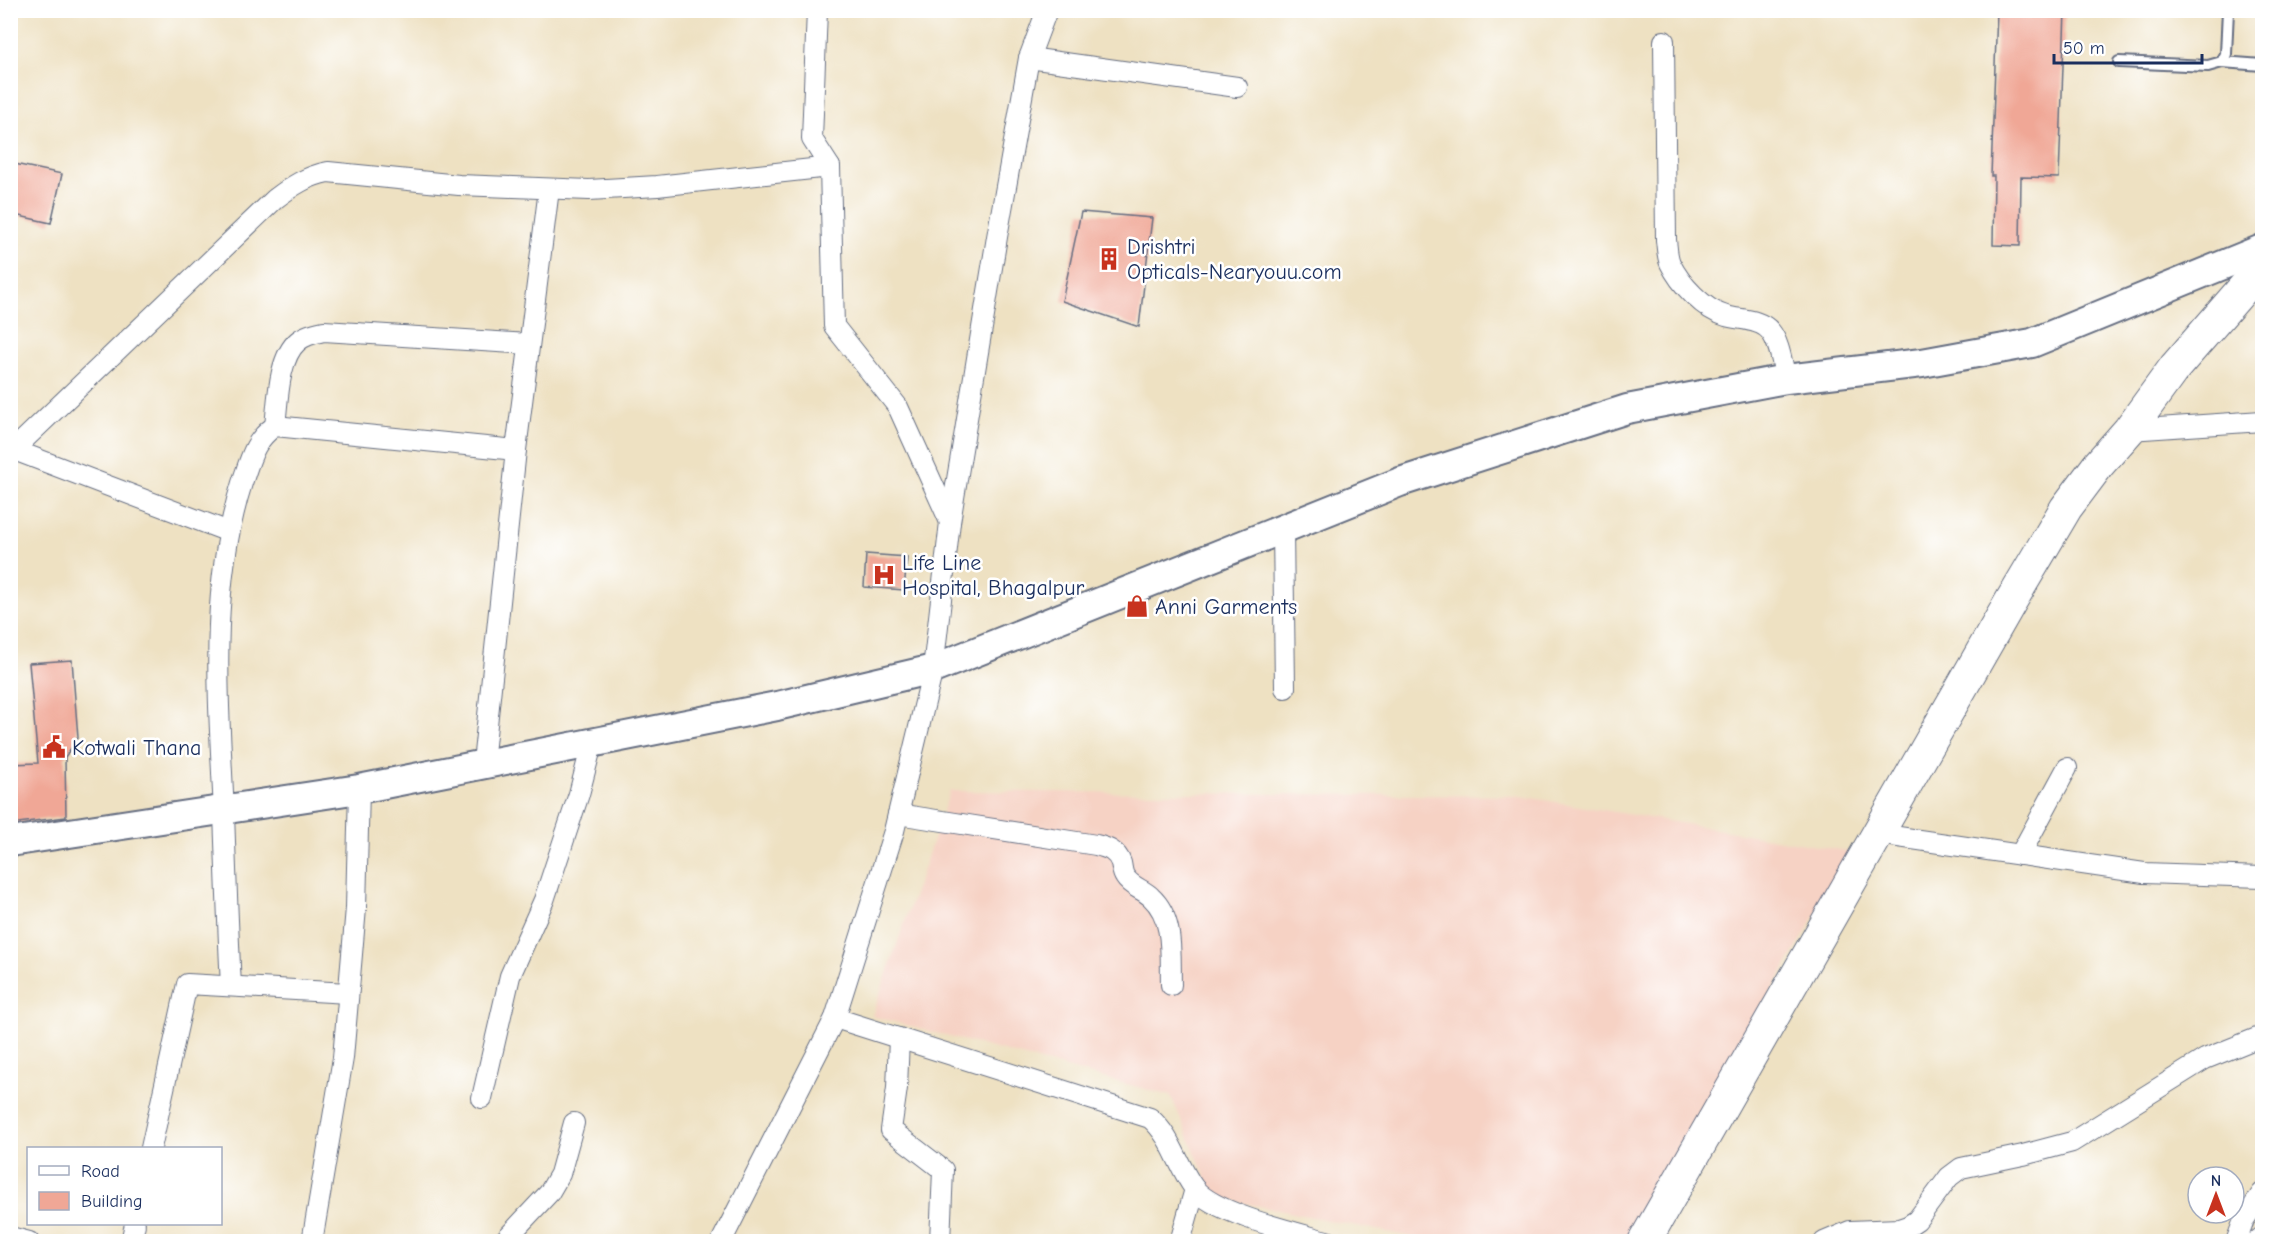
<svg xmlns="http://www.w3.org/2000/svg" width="2273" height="1252" font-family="'Comic Neue',sans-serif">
	<rect width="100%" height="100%" fill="#fff"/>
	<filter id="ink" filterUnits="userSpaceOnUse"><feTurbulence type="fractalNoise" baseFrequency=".0167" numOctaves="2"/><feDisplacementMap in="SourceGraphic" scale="12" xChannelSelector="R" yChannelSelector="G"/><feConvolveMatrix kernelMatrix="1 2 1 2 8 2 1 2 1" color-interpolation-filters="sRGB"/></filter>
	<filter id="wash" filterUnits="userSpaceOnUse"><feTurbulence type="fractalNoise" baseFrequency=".008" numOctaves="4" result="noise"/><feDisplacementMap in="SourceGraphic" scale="24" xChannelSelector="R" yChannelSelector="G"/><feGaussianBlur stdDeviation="1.35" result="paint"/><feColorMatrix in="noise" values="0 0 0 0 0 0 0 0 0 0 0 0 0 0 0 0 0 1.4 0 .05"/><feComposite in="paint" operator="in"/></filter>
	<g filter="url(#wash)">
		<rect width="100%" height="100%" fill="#eee1c2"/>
		<path fill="#f6d2c4" d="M950,791L1520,796L1852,852L1628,1241H1431L1214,1197L1171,1096L872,1016Z"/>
		<g id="blocks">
			<g fill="#f0a796">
				<path d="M1997,10H2065L2059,178L2021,177L2020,246L1993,245L1994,176H1991Z"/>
				<path d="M10,163L62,174L51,223L10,214Z"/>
				<path d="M1081,212L1152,218L1139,327L1062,301Z"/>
				<path d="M866,554L907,557L904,590L864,587Z"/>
				<path d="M72,660L78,738L65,757L66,817L10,824V764L38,763L29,663Z"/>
			</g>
		</g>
	</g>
	<g filter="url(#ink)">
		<use href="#blocks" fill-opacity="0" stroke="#656d81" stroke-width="1.5"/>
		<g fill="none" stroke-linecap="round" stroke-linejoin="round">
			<g stroke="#656d81" stroke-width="14">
				<g id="lane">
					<path d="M2119,62L2208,66L2222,62L2226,54L2228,10"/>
					<path d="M2222,62L2262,65"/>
				</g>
			</g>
			<g stroke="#656d81" stroke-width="22">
				<g id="street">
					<path d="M817,10L812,139L830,167L834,326L898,407L950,522"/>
					<path d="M1664,41L1666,240C1667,247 1667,256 1670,263C1680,284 1704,310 1726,316C1739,320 1761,319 1770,331C1780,343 1782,364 1786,379"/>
					<path d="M1029,58L1237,87"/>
					<path d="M275,426C278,402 278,358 298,341C305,335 315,333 324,331L529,344"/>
					<path d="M2129,430L2262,421"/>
					<path d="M14,450L229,532"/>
					<path d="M10,453L275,199C292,186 307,176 328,172L459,185L589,190L657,186L830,167"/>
					<path d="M1283,529L1285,688"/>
					<path d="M483,763L516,450L549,189"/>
					<path d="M898,814L1096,845C1108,848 1117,851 1121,863C1122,867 1122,873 1125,877C1131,887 1143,889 1151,897C1175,919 1170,955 1171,985"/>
					<path d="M1878,834L2144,873L2262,877"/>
					<path d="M2020,855L2067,768"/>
					<path d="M231,986C228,929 226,871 224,813C219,703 208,590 242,483C250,460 254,440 275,426L516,450"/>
					<path d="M835,1018L1150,1118C1172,1137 1177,1165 1194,1188C1214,1214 1298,1233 1330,1242"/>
					<path d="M899,1038L897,1088L891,1130L943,1170L940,1242"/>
					<path d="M482,1098L510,976L544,900L579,794L592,744"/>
					<path d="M151,1148L187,984L348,993"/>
					<path d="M10,1237L29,1242"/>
					<path d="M131,1242L135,1224"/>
					<path d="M312,1242L343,1058L356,908L359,789"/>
					<path d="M503,1242L549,1193L560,1174L574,1123"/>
					<path d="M721,1242L835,1018L894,831L933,669L950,522L997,237L1029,58L1047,10"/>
					<path d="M1180,1242L1195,1189"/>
					<path d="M1824,1242L1850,1231L1899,1229L1908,1226L1917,1220L1949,1177L1961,1168L2023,1155L2072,1142L2205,1059L2262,1036"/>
					<path d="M2236,1242L2244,1220L2262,1193"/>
					<path d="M2256,1242L2262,1237"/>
				</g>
			</g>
			<g stroke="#656d81" stroke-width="32">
				<path id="secondary" d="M10,842L359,789L777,706L933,669L1400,482L1627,409L1786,379L1922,363L2032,343L2262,249"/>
			</g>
			<g stroke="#656d81" stroke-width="34">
				<path id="primary" d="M1644,1242L2011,601L2066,508L2099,464L2129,430L2175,367L2262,267"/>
			</g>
			<use href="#lane" stroke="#fff" stroke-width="10"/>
			<use href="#street" stroke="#fff" stroke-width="20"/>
			<use href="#secondary" stroke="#fff" stroke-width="28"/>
			<use href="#primary" stroke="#fff" stroke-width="32"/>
		</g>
	</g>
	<defs>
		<g id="building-bare" transform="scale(1.8)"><path d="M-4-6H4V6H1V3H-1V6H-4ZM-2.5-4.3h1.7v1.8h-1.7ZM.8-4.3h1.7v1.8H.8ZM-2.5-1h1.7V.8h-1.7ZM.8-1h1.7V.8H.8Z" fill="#c8321e" stroke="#fff" stroke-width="2.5" paint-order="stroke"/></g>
		<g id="hospital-bare" transform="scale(1.8)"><path d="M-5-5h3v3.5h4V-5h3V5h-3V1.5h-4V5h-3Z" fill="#c8321e" stroke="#fff" stroke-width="2.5" paint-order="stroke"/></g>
		<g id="shop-bare" transform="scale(1.8)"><path d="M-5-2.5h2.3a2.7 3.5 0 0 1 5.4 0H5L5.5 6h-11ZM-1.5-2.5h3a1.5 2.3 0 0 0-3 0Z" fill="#c8321e" stroke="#fff" stroke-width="2.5" paint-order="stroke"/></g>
		<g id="civic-bare" transform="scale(1.8)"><path d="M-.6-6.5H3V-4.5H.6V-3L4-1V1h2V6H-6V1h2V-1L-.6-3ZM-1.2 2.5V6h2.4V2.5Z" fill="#c8321e" stroke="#fff" stroke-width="2.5" paint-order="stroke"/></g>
	</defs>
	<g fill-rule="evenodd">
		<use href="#building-bare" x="1109" y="259"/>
		<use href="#hospital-bare" x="884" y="575"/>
		<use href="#shop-bare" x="1137" y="606"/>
		<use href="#civic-bare" x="54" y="747"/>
	</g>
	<g text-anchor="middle" stroke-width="5" stroke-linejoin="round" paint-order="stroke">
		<g font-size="22" fill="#1b2f5e" stroke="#fff" text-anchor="start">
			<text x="1127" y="254">Drishtri<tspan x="1127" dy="25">Opticals-Nearyouu.com</tspan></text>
			<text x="902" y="570">Life Line<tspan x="902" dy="25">Hospital, Bhagalpur</tspan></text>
			<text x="1155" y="614">Anni Garments</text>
			<text x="72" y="755">Kotwali Thana</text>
		</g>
	</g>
	<rect width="2273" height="1252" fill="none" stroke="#fff" stroke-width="36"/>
	<rect x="27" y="1147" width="195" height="78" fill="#ffffff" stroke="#a4acbf" stroke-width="1.5"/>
	<rect x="39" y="1166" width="30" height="9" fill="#ffffff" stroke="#a4acbf" stroke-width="1.5"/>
	<text x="81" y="1177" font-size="18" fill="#1b2f5e">Road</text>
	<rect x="39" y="1192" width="30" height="18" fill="#f0a796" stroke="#a4acbf" stroke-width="1.5"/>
	<text x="81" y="1207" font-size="18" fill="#1b2f5e">Building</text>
	<g transform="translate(2216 1195)"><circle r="28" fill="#ffffff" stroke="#a4acbf" stroke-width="1.5"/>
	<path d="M0-4.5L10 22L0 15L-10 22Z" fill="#c8321e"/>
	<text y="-9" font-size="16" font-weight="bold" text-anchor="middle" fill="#1b2f5e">N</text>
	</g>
	<path d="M2054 54v9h148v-9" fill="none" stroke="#1b2f5e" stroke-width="3"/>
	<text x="2063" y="54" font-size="18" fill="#1b2f5e" stroke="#ffffff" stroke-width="4.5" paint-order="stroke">50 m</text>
</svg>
